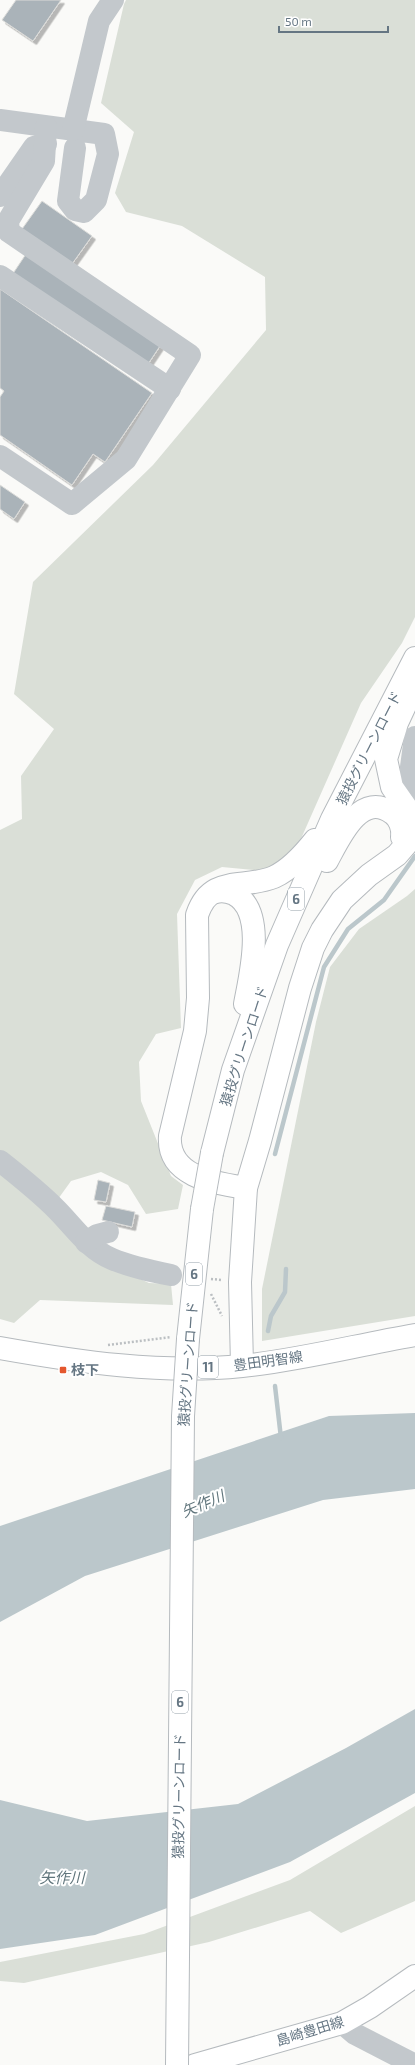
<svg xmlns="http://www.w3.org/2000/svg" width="415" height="2065" font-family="'Exo 2','Noto Sans JP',sans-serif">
	<defs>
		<filter id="shadow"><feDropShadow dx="3.5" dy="3.5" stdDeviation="0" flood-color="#0004"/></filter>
	</defs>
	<rect width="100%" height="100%" fill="#fafaf8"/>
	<g fill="#dadfd7">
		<path d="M126,0H415V617L402,643L361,703L300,841L286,860L264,871L222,867L195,880L177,914L181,1028L156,1034L139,1062L141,1101L171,1176L183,1185L178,1209L146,1214L128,1185L101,1172L71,1181L48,1213L90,1256L149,1283L171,1284L173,1305L40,1300L14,1323L0,1319V830L22,819L21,776L54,729L14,694L33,582L153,465L266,330L265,277L182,226L126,212L115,193L134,132L101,103L124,4Z"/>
		<path d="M415,889V1316L262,1341V1289L316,1022L330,967L359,929L407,896Z"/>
		<path d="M415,1806V1901L341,1933L310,1911L209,1942L24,1983L0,1981V1962L144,1934L290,1880Z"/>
	</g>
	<g fill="#bbc7cb">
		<path d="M415,1413V1489L323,1500L85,1576L0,1622V1526L329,1416Z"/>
		<path d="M415,1709V1793L290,1862L95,1935L0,1949V1800L87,1821L238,1804L346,1748Z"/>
	</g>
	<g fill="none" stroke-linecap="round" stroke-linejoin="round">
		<g stroke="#bbc7cb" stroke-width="4.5">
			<path d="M275,1154L324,967L348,929L384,900L415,856"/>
			<path d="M268,1331L271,1316L285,1292L286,1269"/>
			<path d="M275,1386L281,1438"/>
		</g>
	</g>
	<g fill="#aab3b9" stroke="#dcdcda" filter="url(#shadow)">
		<path d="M16,0H61L33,41L2,20Z"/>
		<path d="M42,201L92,236L72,264L22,229Z"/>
		<path d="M26,254L160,346L146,367L12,275Z"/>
		<path d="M0,289L152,393L105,462L93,454L72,485L0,435V397L4,391L0,388Z"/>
		<path d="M0,485L25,502L14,519L0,509Z"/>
		<path d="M98,1180L110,1183L106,1202L94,1200Z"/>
		<path d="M106,1206L135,1212L132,1227L102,1220Z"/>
	</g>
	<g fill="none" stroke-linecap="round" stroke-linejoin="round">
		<g stroke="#b5babe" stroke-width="24">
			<g id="major">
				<path d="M327,861C339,839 360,790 392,813C400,818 403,829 402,837"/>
				<path d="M213,893C220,890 227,891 234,894C267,911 250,976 245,1004"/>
				<path d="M212,1153L233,1070L277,945L332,819L415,658"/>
				<path d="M246,1188C215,1183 167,1177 170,1136L195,1031L198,998L197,915C211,874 242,890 274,877C291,869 304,854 315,840"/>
				<path d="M188,1339L202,1209"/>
				<path d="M0,1348C79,1362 161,1374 242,1366C300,1360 357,1345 415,1335"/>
				<path d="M242,1365L240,1282L246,1188L260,1141L300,988L313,948L322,930L342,900L369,875L397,855L409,841L412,832V822L408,810L392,787L386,759L397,723L415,684"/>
				<path d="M195,2065L342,2023L370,2007L415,1976"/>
			</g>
		</g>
		<g stroke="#bbbfc2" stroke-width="2.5" stroke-dasharray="2 2" stroke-linecap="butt">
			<path d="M211,1279L222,1280"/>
			<path d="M211,1294L222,1316"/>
			<path d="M108,1345L171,1337"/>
		</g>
		<g stroke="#c3c8cc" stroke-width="22">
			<path d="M0,120L104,134L108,154L96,200L84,212L75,210L68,201L75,148"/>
			<path d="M73,130L99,21L113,0"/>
			<path d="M0,196L34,147L46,144"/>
			<path d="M0,276L170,389"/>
			<path d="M0,456L72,504L126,459L190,355L9,232L8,221L44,161L46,127"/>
			<path d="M412,822L411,767L415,737"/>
			<path d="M0,1161C19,1176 38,1191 56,1209C74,1227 88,1249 112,1259C131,1267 151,1271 171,1275"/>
			<path d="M86,1242L97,1235L108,1232"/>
			<path d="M342,2023L355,2034L415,2065"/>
		</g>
		<use href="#major" stroke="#fff" stroke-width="22"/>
		<g stroke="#b5babe" stroke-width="24" stroke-linecap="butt">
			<g id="major-bridge">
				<path d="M202,1209L212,1153"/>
				<path d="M177,2065L183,1416L188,1339"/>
			</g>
		</g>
		<use href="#major-bridge" stroke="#fff" stroke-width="22"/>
	</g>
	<rect fill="#e4572e" stroke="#fff" stroke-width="1.5" x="59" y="1366" width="8" height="8" rx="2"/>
	<g text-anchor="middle" stroke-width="4" stroke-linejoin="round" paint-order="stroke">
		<g fill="#fff" stroke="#939fa8" stroke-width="1">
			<rect x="288" y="888" width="16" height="22" rx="3"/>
			<rect x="186" y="1263" width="16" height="22" rx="3"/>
			<rect x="198" y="1356" width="20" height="22" rx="3"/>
			<rect x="172" y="1691" width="16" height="22" rx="3"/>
		</g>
		<g font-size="13" font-weight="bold" fill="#657683">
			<text x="296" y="904">6</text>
			<text x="194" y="1279">6</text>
			<text x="208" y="1372">11</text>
			<text x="180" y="1707">6</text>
		</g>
		<g font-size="14" fill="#657683" stroke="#fff">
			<text transform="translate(369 748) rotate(-63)" y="5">猿投グリーンロード</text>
			<text transform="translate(244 1046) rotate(-72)" y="5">猿投グリーンロード</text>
			<text transform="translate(268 1361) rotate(-8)" y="5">豊田明智線</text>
			<text transform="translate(188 1364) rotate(-86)" y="5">猿投グリーンロード</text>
			<text transform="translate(179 1796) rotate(-89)" y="5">猿投グリーンロード</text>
			<text transform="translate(310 2031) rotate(-17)" y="5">島崎豊田線</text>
		</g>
		<g font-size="14" font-weight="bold" fill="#657683" stroke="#fff" text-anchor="start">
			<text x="71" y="1375">枝下</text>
		</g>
		<g font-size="15" font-style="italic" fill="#60757c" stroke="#fff">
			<text transform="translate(203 1504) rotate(-23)" y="5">矢作川</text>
			<text x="62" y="1883">矢作川</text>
		</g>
	</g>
	<path d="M279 26v6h109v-6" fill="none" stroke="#657683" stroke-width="2"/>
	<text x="285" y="26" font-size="12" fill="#657683" stroke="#ffffff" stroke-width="3" paint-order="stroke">50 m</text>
</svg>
